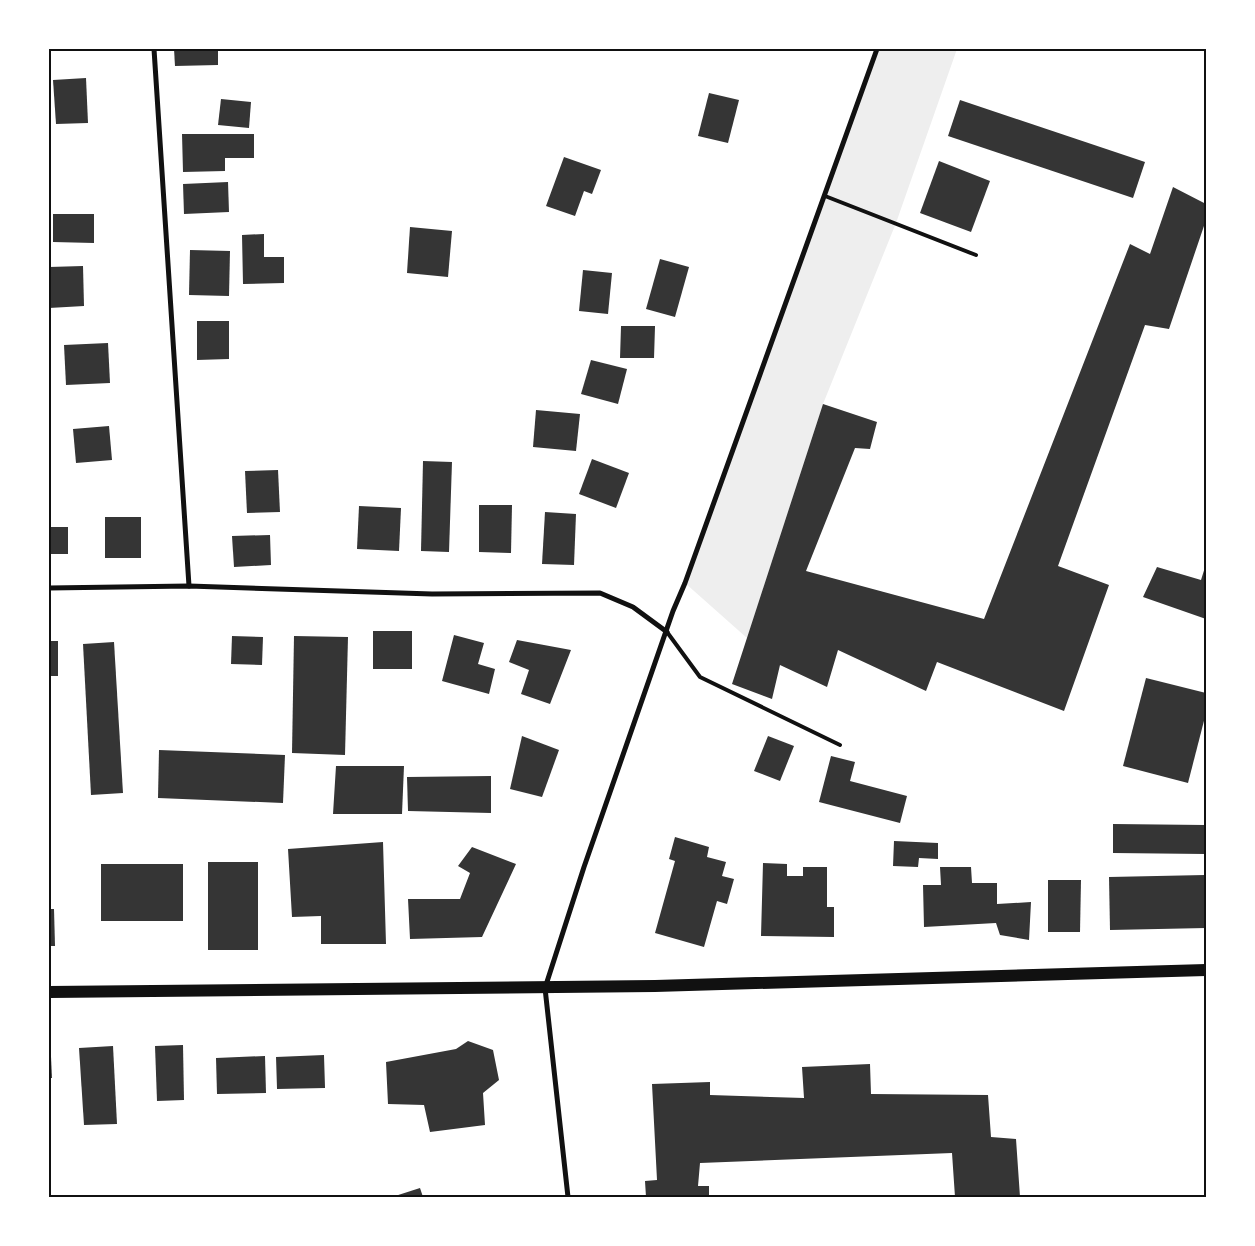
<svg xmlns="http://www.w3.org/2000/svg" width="1255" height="1246" font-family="'Golos Text',sans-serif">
	<rect width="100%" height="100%" fill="#fff"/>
	<path fill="#eee" d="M877,49H957L896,223L823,404L747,638L685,583Z"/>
	<g fill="#353535">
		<path d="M174,49H218V65L175,66Z"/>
		<path d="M86,78L88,123L56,124L53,80Z"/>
		<path d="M709,93L739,100L728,143L698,136Z"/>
		<path d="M221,99L251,102L249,128L218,125Z"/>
		<path d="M960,100L1145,162L1133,198L948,136Z"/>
		<path d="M182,134H254V158H225V171L183,172Z"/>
		<path d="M564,157L601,170L592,194L584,191L575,216L546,206Z"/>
		<path d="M939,161L990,181L971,232L920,213Z"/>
		<path d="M228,182L229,212L184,214L183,184Z"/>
		<path d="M1173,187L1206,204V220L1169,329L1145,325L1058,566L1109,585L1064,711L937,662L926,691L838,650L827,687L780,665L772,699L732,684L823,404L877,422L870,449L855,448L806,571L984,619L1130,244L1150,254Z"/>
		<path d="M53,214H94V243L53,242Z"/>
		<path d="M410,227L452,231L448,277L407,273Z"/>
		<path d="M264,234V257H284V283L243,284L242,235Z"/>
		<path d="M190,250L230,251L229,296L189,295Z"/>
		<path d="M660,259L689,267L675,317L646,309Z"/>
		<path d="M83,266L84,306L49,308V267Z"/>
		<path d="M583,270L612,273L608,314L579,311Z"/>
		<path d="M197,321H229V359L197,360Z"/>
		<path d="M621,326H655L654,358H620Z"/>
		<path d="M108,343L110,383L66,385L64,345Z"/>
		<path d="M591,360L627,369L618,404L581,394Z"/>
		<path d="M536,410L580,414L576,451L533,447Z"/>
		<path d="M109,426L112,460L76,463L73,429Z"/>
		<path d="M592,459L629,473L616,508L579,494Z"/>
		<path d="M423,461L452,462L449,552L421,551Z"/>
		<path d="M278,470L280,512L247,513L245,471Z"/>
		<path d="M479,505H512L511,553L479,552Z"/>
		<path d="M359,506L401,508L399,551L357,549Z"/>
		<path d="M545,512L576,514L574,565L542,564Z"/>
		<rect x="105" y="517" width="36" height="41"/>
		<rect x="49" y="527" width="19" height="27"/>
		<path d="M270,535L271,565L234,567L232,536Z"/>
		<path d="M1206,564V619L1143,597L1157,567L1201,580Z"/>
		<rect x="373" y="631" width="39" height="38"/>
		<path d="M454,635L484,643L478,664L495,669L489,694L442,681Z"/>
		<path d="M232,636L263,637L262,665L231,664Z"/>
		<path d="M294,636L348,637L345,755L292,753Z"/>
		<path d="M517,640L571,650L550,704L521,694L529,670L509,662Z"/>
		<rect x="49" y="641" width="9" height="35"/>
		<path d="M114,642L123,793L91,795L83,644Z"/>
		<path d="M1146,678L1206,693V713L1188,783L1123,766Z"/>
		<path d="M522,736L559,750L542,797L510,789Z"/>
		<path d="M768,736L794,746L780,781L754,771Z"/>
		<path d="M159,750L285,755L283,803L158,798Z"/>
		<path d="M831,756L855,762L850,781L907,796L900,823L819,802Z"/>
		<path d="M336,766H404L402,814H333Z"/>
		<path d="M491,776V813L408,811L407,777Z"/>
		<path d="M1113,824L1205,825V854L1113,853Z"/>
		<path d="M675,837L709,847L707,857L726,862L722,876L734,879L727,904L717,901L704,947L655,933L675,861L669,859Z"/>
		<path d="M894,841L938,843V859L919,858L918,867L893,866Z"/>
		<path d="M383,842L386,944H321V916L292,917L288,849Z"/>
		<path d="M472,847L516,864L482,937L410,939L408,899H460L470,873L458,866Z"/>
		<rect x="208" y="862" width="50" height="88"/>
		<path d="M763,863L787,864V876H803V867H827V907H834V937L761,936Z"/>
		<rect x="101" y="864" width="82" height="57"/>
		<path d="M940,867H971L972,883H997V904L1031,902L1029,940L1000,935L996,923L924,927L923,885H941Z"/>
		<path d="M1205,875L1206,928L1110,930L1109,877Z"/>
		<path d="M1048,880H1081L1080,932H1048Z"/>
		<path d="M49,909H54L55,946H49Z"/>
		<path d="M49,1036H50L52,1078H49Z"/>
		<path d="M468,1041L493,1050L499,1080L483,1093L485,1125L430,1132L424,1105L388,1104L386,1062L456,1049Z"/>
		<path d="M183,1045L184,1100L157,1101L155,1046Z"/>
		<path d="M113,1046L117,1124L84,1125L79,1048Z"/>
		<path d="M324,1055L325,1088L277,1089L276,1057Z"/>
		<path d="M265,1056L266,1093L217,1094L216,1058Z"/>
		<path d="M870,1064L871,1094L988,1095L991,1137L1016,1139L1020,1197H955L952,1153L700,1163L698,1186H709V1197H646L645,1181L657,1180L652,1084L710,1082V1095L804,1098L802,1067Z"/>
		<path d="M420,1188L423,1197H392Z"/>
	</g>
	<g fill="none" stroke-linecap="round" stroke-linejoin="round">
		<g stroke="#111" stroke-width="4">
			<path d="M825,196L976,255"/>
			<path d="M667,632L700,677L840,745"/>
		</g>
		<g stroke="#111" stroke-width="5">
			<path d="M154,49L189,586"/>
			<path d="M49,588L189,586L432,594L600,593L633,607L667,632"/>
			<path d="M568,1197L545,988L584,867L673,611L685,583L877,49"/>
		</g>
		<path stroke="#111" stroke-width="12" d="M49,992L655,986L1206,970"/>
	</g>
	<rect width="1255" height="1246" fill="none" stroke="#ffffff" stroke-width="100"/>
	<rect x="50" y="50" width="1155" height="1146" fill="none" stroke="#111" stroke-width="2"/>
</svg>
